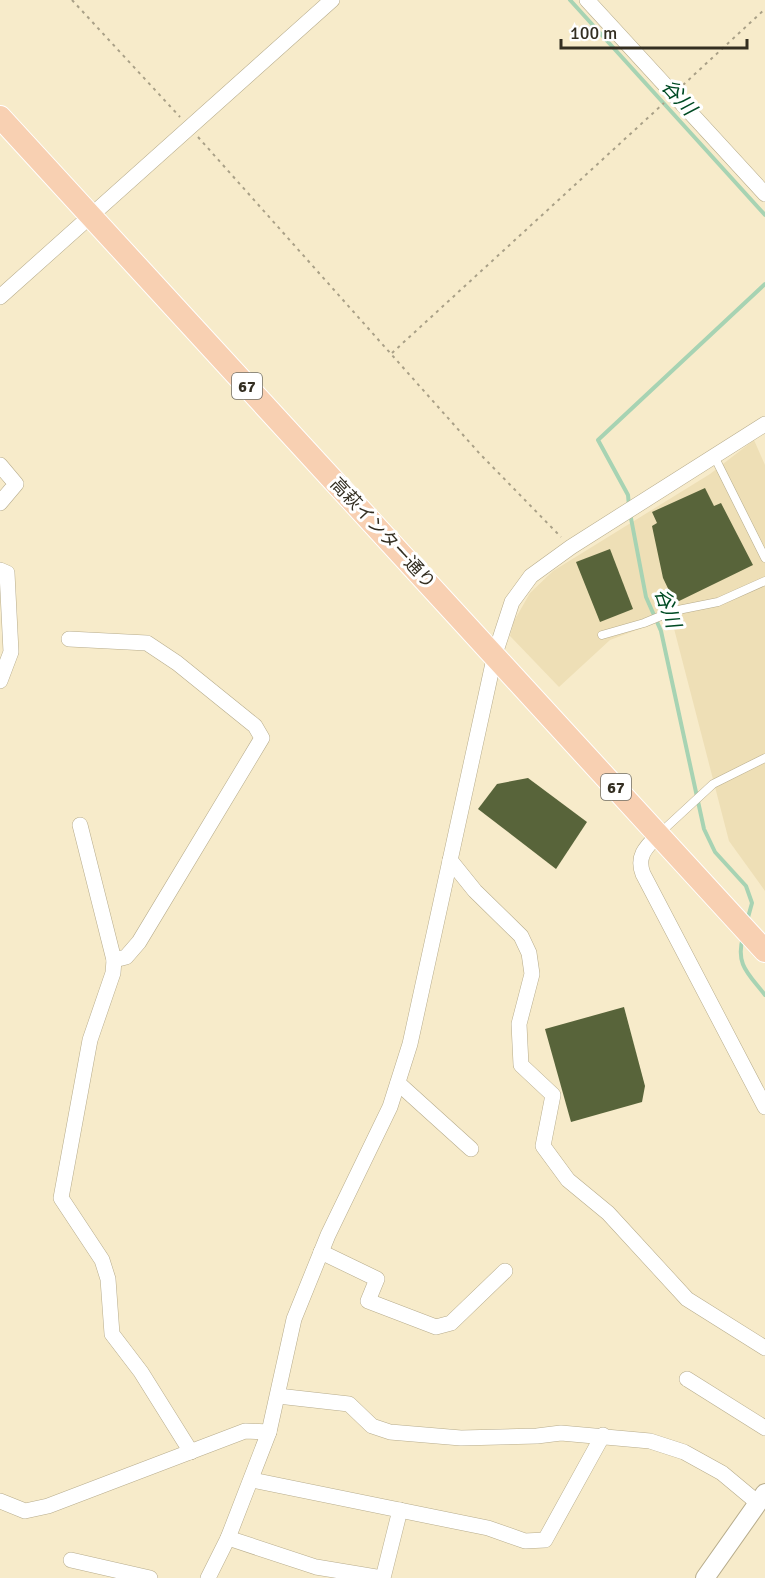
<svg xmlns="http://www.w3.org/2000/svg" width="765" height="1578" font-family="Signika,'Noto Sans JP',sans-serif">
	<rect width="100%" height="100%" fill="#f7ebca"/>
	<path fill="#eedfb6" d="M754,440L765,465V891L729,841L671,617L610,640L559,687L510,636L514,621L530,593L553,571L710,474Z"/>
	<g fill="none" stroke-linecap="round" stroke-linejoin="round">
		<g stroke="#a7d3b3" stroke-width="4">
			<path d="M570,0L765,215"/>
			<path d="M629,506L628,495L598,440L765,284"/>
			<path d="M630,513L646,597L661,631L704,829L715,852L746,886L752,903L747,921"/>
			<path d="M743,937C735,965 749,974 765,995"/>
		</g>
	</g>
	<g fill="#58643a">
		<path d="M705,488L714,506L721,503L753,565L675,603L663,578L652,526L657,523L652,512Z"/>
		<path d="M610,549L633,609L600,622L576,562Z"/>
		<path d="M528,778L587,822L556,869L478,809L497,784Z"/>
		<path d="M624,1007L645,1086L642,1102L571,1122L545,1029Z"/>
	</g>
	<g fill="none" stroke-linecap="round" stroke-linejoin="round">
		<g stroke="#b7ac8c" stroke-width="9">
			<g id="service">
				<path d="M715,458L765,558"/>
				<path d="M602,635L644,623L673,611L718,602L765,581"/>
				<path d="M660,833L713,784L765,758"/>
			</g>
		</g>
		<g stroke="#b7ac8c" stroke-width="16">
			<g id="minor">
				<path d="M587,0L765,194"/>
				<path d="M0,297L332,0"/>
				<path d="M0,465L16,484L0,503"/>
				<path d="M0,570L7,573L11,652L0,681"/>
				<path d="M69,639L147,643L177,663L255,726L262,738L139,942L126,957L114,960"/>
				<path d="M80,825L114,960L113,973L90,1040L61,1198L102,1260L108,1279L112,1334L141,1372L191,1452"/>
				<path d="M659,834C646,847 636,856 643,874L765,1107"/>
				<path d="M450,860L475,891L521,936L529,953L532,974L519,1024L521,1065L553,1095L543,1146L568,1180L608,1213L687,1299L765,1348"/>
				<path d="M398,1083L471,1149"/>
				<path d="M321,1252L377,1279L368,1301L436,1327L451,1323L505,1271"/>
				<path d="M687,1379L765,1428"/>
				<path d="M278,1396L349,1404L372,1426L390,1432L461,1438L537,1436L561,1433L650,1441L684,1452L722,1473L758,1503"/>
				<path d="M252,1480L488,1528L525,1541L545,1540L603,1435"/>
				<path d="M0,1501L25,1511L48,1506L245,1431L269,1432"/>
				<path d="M228,1538L316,1567L382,1578"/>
				<path d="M71,1560L150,1578"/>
				<path d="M208,1578L228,1538L269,1432L294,1319L328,1235L390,1107L410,1044L495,654L512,602L531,576L571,547L765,424"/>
				<path d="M383,1578L400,1510"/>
			</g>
		</g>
		<g stroke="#b7ac8c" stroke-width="20">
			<path id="tertiary" d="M705,1578L765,1493"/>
		</g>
		<g stroke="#fff" stroke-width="24">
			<path id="primary" d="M0,117L765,951"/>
		</g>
		<g stroke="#a9a087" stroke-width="2" stroke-dasharray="3 4.5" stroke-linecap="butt">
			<path d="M72,0L180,117"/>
			<path d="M683,85L765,9"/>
			<path d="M198,137L480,454L561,537"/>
			<path d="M392,353L664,103"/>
		</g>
		<use href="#service" stroke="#fff" stroke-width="8"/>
		<use href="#minor" stroke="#fff" stroke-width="15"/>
		<use href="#tertiary" stroke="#fff" stroke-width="18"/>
		<use href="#primary" stroke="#f8d0b2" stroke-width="22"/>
	</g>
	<g text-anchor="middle" stroke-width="6" stroke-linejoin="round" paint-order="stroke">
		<g fill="#fff" stroke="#706d64" stroke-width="1.5">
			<rect x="232" y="373" width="30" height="26" rx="4.5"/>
			<rect x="601" y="774" width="30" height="26" rx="4.5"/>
		</g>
		<g font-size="16" font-weight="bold" fill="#332e21">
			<text x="247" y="392">67</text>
			<text x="616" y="793">67</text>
		</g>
		<g font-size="18" fill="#332e21" stroke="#fff">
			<text transform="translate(383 533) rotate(47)" y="6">高萩インター通り</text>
		</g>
		<g font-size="20" font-style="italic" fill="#004b24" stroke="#fff">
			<text transform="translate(679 97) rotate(48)" y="7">谷川</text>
			<text transform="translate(668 608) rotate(71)" y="7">谷川</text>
		</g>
	</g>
	<path d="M561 39v9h186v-9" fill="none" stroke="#332e21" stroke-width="3"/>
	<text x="570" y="39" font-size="18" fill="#332e21" stroke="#ffffff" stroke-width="4.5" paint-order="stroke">100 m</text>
</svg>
